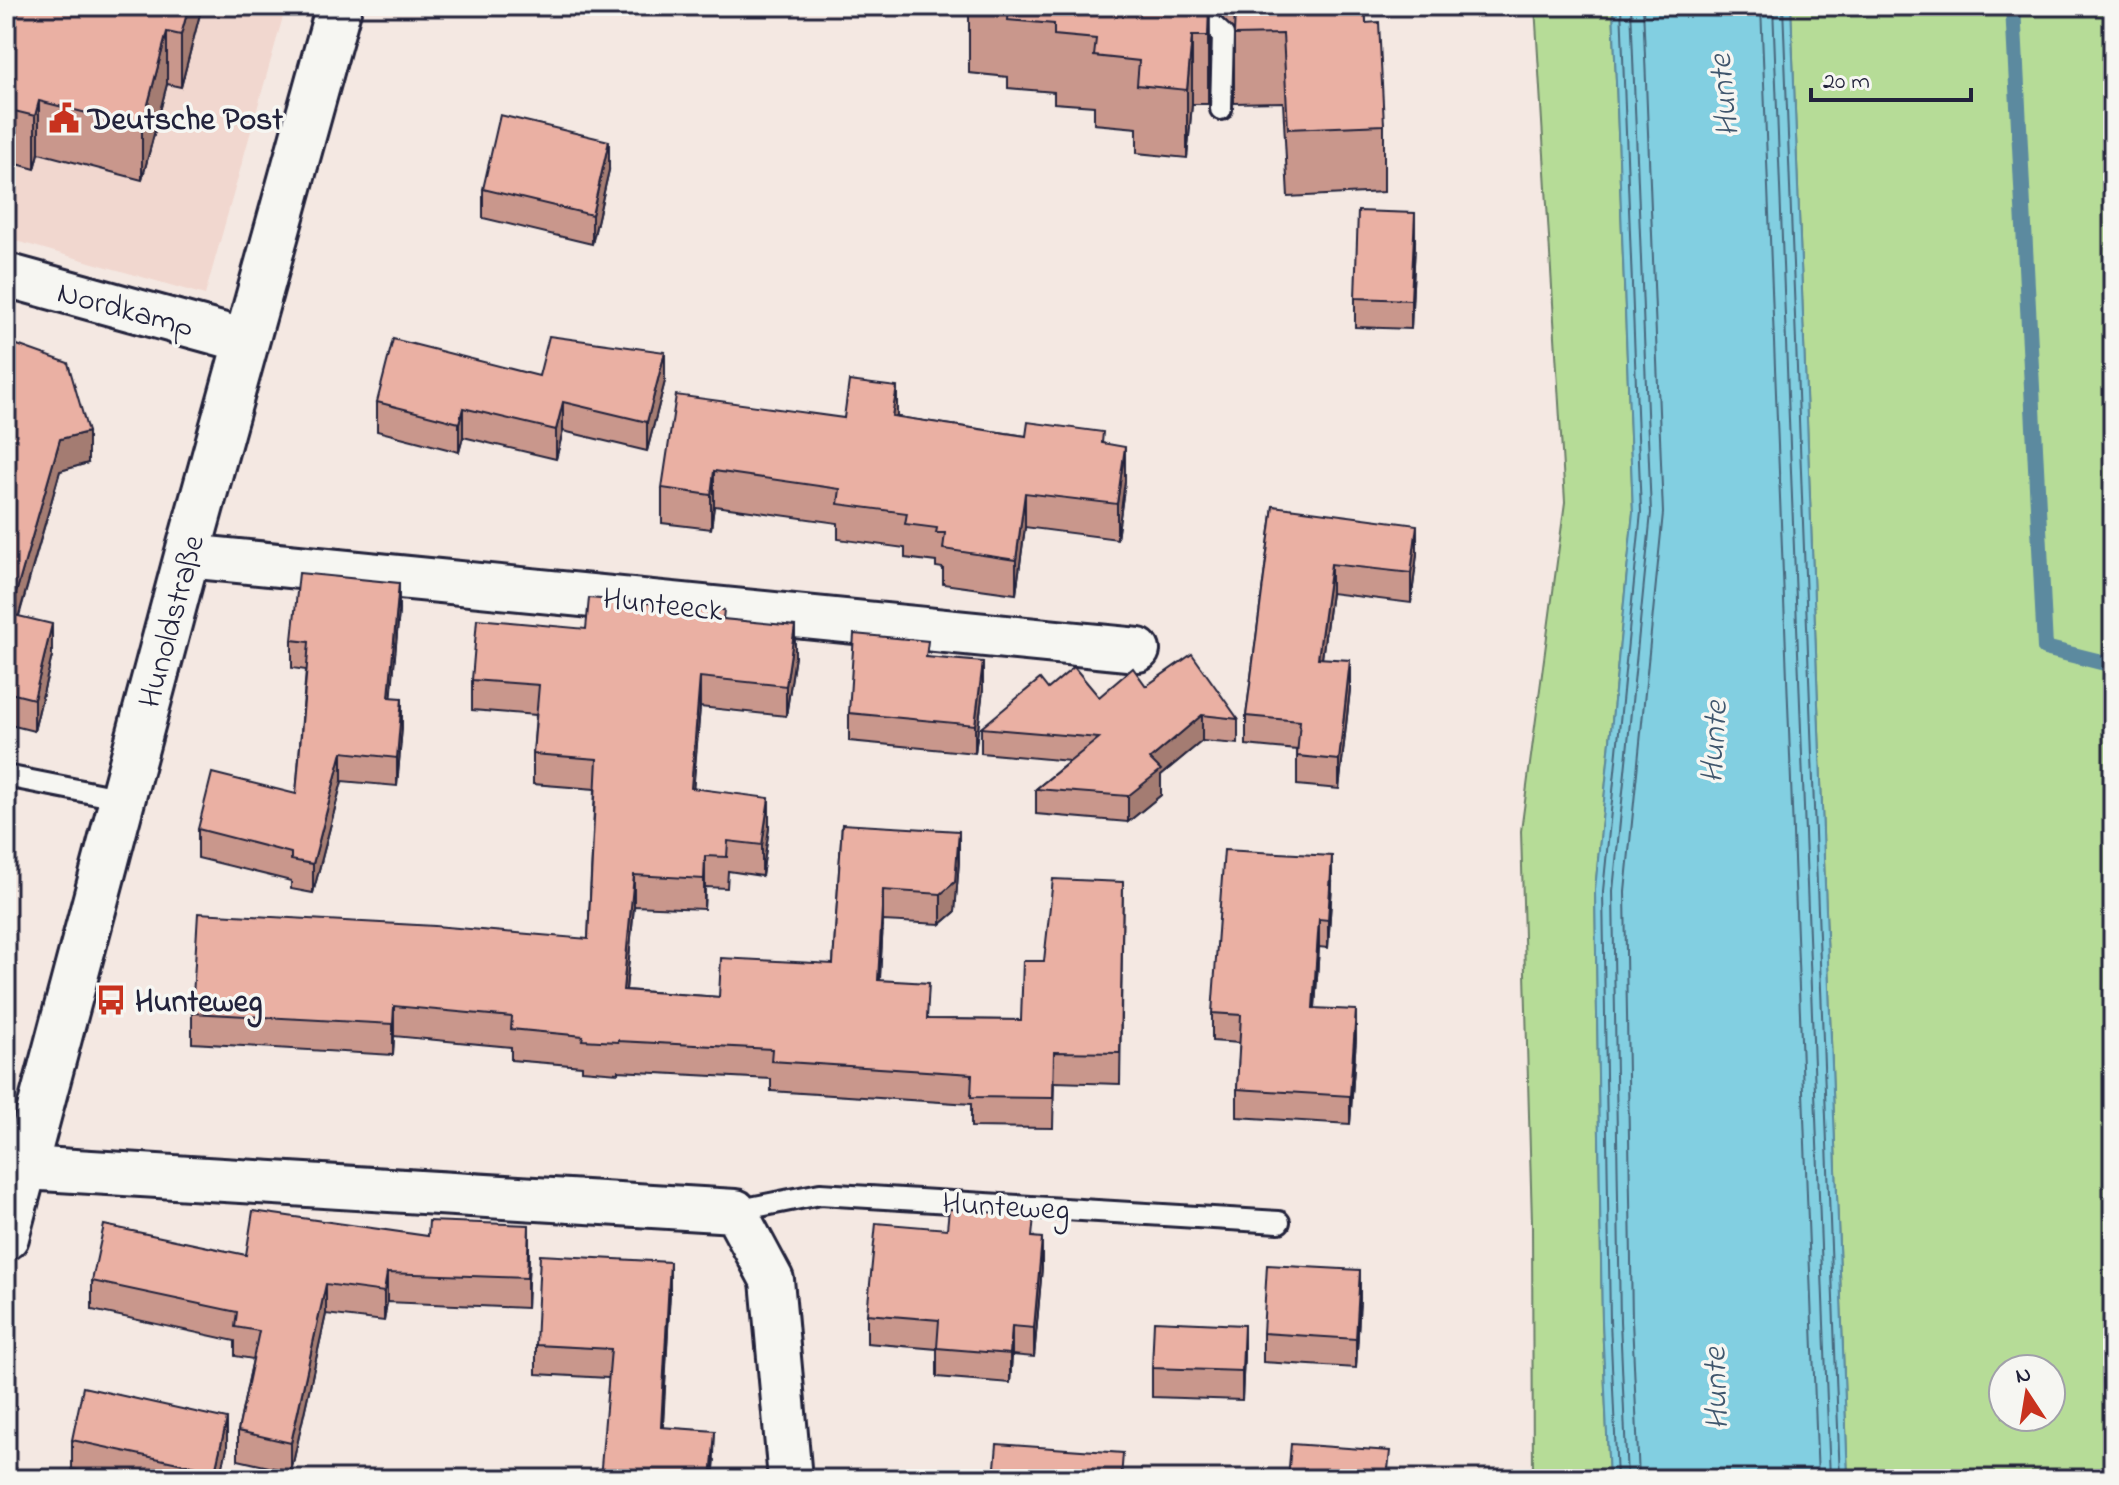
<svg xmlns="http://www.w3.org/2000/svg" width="2119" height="1485" font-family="'Indie Flower',sans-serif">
	<rect width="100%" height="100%" fill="#f4e8e2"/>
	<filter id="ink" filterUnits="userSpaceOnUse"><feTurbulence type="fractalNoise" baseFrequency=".0125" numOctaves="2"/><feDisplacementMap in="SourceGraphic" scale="16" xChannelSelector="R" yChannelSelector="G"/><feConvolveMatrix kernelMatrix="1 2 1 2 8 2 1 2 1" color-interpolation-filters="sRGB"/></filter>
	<g filter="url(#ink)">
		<path fill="#f1d7cf" d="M6,6H286L205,295L6,238Z"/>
		<g fill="#b6dc97" stroke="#6c7f69" stroke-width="2" fill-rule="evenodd">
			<path d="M1535,6H1613L1633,512L1595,890L1602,1321L1609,1479H1533L1532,1222L1521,831L1565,502Z"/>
			<path d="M1791,6H2113V1479H1848ZM2003,1369H2051V1417H2003Z"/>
		</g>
		<path fill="#82cfe1" stroke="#5c8a9f" stroke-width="2" d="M1613,6H1791L1848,1479H1609L1602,1321L1595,890L1633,512Z"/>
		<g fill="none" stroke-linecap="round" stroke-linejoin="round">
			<g stroke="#48677d" stroke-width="2">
				<path d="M1761,6L1818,1479"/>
				<path d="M1773,6L1830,1479"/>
				<path d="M1783,6L1840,1479"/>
				<path d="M1617,1479L1610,1321L1603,891L1641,512L1621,6"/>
				<path d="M1627,1479L1620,1321L1613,891L1651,513L1631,6"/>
				<path d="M1639,1479L1632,1320L1625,892L1663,513L1643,6"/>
			</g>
			<path stroke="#5c8a9f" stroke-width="16" d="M2013,6L2045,648L2113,665"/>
			<g stroke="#22223b" stroke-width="26">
				<g id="lane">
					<path d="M1191,6L1223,35L1221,109"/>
					<path d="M6,776L123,799"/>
					<path d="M735,1211L820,1194L1279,1222"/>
				</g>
			</g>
			<g stroke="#22223b" stroke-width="48">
				<g id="street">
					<path d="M6,275L246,341"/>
					<path d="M187,556L1138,650"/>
					<path d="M25,1168L735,1211L772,1280L790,1479"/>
				</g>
			</g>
			<g stroke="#22223b" stroke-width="50">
				<path id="secondary" d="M6,1237L187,556L339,6"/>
			</g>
			<use href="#lane" stroke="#f6f6f2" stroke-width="20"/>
			<use href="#street" stroke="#f6f6f2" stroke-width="42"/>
			<use href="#secondary" stroke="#f6f6f2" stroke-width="44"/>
		</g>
		<g fill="#c9978c" stroke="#22223b" stroke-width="2">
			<path d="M6,6H202L181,87L167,84L142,180L39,153L35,169L6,161Z"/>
			<path d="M969,6H1210L1208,104H1192L1187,158L1137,153V128L1094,124V106L1054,103V92L1008,88V77L969,73Z"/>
			<path d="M1210,6H1365L1366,23L1384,125V192L1288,197L1283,102L1234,103V30Z"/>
			<path d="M609,170L592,244L483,218V189Z"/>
			<path d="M1415,243L1411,329L1355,327V298Z"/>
			<path d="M6,341L88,463L60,471L19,616L52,656L34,731L6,724Z"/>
			<path d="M539,376L665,381L647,451L563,431L556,459L463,437L459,452L377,431V402Z"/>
			<path d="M897,417L1026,436L1103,444L1125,481L1117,539L1025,527L1016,594L943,584V568L936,567V562L905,558V548L838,539V523L714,506L711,529L662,523V488L844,418Z"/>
			<path d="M1273,506L1417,554L1411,603L1331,593L1322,658L1350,689L1339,789L1297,785V750L1246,745V716Z"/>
			<path d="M399,611L391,697L402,727L397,786L342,781L313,893L291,889V881L198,858V829L296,794L306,670L292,668V640Z"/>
			<path d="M724,619L795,656L786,716L700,707L693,788L769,828L762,876L728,871L727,888L705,887L704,909L634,906L626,990L719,997L833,964L842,824L959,861L955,912L941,924L883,921L880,980L929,1019L1021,1020L1044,961L1123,882L1120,1084L1054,1082L1053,1128L971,1127V1104L771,1091V1079L618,1071V1069V1073L582,1070V1066L511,1060V1047L394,1036L393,1055L192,1043V1013L588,939L595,789L533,784V754L536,715L472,710V680L586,629Z"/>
			<path d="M928,657L983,690L975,753L849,741V713Z"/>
			<path d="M1146,686L1238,719V744L1202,741L1161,775V795L1128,822L1036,814V789L1070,761L981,753V728L1048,689L1099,697Z"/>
			<path d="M1332,884L1328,948L1319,947L1315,1008L1356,1038L1350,1124L1237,1117V1089L1240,1043L1212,1041V1013Z"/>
			<path d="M1034,1237L1042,1267L1034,1357L1012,1355L1010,1383L937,1377V1349L867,1343V1314Z"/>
			<path d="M529,1254L527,1308L387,1302L384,1321L326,1314L291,1472L238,1460V1431L253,1359L235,1356V1341L92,1310V1281L246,1255Z"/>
			<path d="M670,1291L663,1427L715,1460L713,1479L608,1378L536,1374V1345Z"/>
			<path d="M1360,1299L1356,1368L1263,1362V1333Z"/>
			<path d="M1244,1354L1242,1400L1152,1397V1368Z"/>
			<path d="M72,1440L227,1448L220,1479H118L72,1469Z"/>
		</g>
		<g fill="#a47b72" stroke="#22223b" stroke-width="2">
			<path d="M189,6H202L181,87V35Z"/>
			<path d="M1209,6L1210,41L1208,104V36Z"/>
			<path d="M167,32V84L142,180V127Z"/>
			<path d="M1192,36V104L1187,158V90Z"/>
			<path d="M39,101V153L35,169V116Z"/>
			<path d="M609,141V170L592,244V215Z"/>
			<path d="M1415,213V243L1411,329V300Z"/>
			<path d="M665,352V381L647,451V422Z"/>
			<path d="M897,387V422L892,416Z"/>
			<path d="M563,402V431L556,459V430Z"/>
			<path d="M463,408V437L459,452V423Z"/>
			<path d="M88,432V463L60,471L10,646V614L60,439Z"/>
			<path d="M1125,447V481L1117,539V504Z"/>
			<path d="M714,471V506L711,529V495Z"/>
			<path d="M1025,493V527L1016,594V560Z"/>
			<path d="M1417,525V554L1411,603V573Z"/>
			<path d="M1331,564V593L1318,687V658Z"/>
			<path d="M399,583V611L389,725V697Z"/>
			<path d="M52,624V656L34,731V699Z"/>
			<path d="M795,626V656L786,716V686Z"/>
			<path d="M1350,660V689L1339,789V760Z"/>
			<path d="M983,662V690L975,753V725Z"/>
			<path d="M700,677V707L691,818V788Z"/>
			<path d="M402,698V727L397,786V758Z"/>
			<path d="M1202,715V741L1161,775V795L1128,822V796L1150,759Z"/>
			<path d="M342,752V781L313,893V864Z"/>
			<path d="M769,798V828L762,876V845Z"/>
			<path d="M959,831V861L955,912L941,924V894Z"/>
			<path d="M705,856V887L704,909V879Z"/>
			<path d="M1332,856V884L1328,948V920Z"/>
			<path d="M634,875V906L623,1020V990Z"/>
			<path d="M883,890V921L878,1010V980Z"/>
			<path d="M1319,919V947L1313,1036V1008Z"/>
			<path d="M394,1006V1036L393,1055V1024Z"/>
			<path d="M1356,1010V1038L1350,1124V1096Z"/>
			<path d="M529,1225V1254L527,1308V1278Z"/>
			<path d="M1042,1238V1267L1034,1357V1328Z"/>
			<path d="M670,1262V1291L661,1456V1427Z"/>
			<path d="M1360,1270V1299L1356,1368V1339Z"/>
			<path d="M387,1273V1302L384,1321V1292Z"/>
			<path d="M326,1284V1314L291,1472V1443Z"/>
			<path d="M1244,1325V1354L1242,1400V1371Z"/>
			<path d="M1012,1326V1355L1010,1383V1354Z"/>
			<path d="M227,1419V1448L220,1479H215V1471Z"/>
			<path d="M715,1431L713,1479H711Z"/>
		</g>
		<g fill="#eab0a3" stroke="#22223b" stroke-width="2">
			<path d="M6,6H189L181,35L167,32L142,127L39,101L35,116L6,109Z"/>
			<path d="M977,6H1209L1208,36H1192L1187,90L1137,85L1139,61L1094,56L1096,39L1054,35V24L1008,20L1009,9Z"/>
			<path d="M1235,6H1365L1366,23L1379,22L1384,125L1288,129L1283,34L1234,35Z"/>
			<path d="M500,115L609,141L592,215L483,189Z"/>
			<path d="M1358,211L1415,213L1411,300L1355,298Z"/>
			<path d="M549,336L665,352L647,422L563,402L556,430L463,408L459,423L377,402L393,339L539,376Z"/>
			<path d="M6,341L68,363L88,432L60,439L10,614L52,624L34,699L6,692Z"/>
			<path d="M849,381L897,387L892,416L1026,436L1028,422L1103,432L1102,443L1125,447L1117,504L1025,493L1016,560L943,549L945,533H936L937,528L905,524L907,513L838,504L840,489L714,471L711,495L662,488L676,395L844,418Z"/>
			<path d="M1273,506L1417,525L1411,573L1331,564L1318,658L1350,660L1339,760L1297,756L1300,721L1246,716Z"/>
			<path d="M299,573L399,583L389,697L402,698L397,758L342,752L313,864L291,860V853L198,829L212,773L296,794L309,642L292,640Z"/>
			<path d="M589,598L724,610L723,619L795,626L786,686L700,677L691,788L769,798L762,845L728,841L727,857L705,856L704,879L634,875L623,990L719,997L721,958L833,964L842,824L959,831L955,882L941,894L883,890L878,980L929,983L927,1019L1021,1020L1023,961H1044L1053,879L1123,882L1120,1053L1054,1052L1053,1098L971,1097L972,1074L771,1061L772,1049L618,1041V1039V1042L582,1040L583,1036L511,1029L512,1017L394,1006L393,1024L192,1013L198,913L435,926L588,939L597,759L533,754L539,685L472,680L477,619L586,629Z"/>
			<path d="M854,634L928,641L926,657L983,662L975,725L849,713Z"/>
			<path d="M1192,654L1238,719L1202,715L1150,759L1161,770L1128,796L1036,789L1099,738L981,728L1040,679L1048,689L1074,667L1099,697L1133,668L1146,686Z"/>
			<path d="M1224,850L1332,856L1328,920L1319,919L1313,1008L1356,1010L1350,1096L1237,1089L1241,1015L1212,1013Z"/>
			<path d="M949,1209L1034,1216L1032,1237L1042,1238L1034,1328L1012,1326L1010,1354L937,1348L939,1320L867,1314L876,1223L947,1229Z"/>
			<path d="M253,1211L428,1236L429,1221L529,1225L527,1278L387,1273L384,1292L326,1284L291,1443L238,1431L259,1331L235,1327L237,1312L92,1281L104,1225L246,1255Z"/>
			<path d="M540,1255L670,1262L661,1427L715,1431L711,1479H600L611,1349L536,1345Z"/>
			<path d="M1267,1265L1360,1270L1356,1339L1263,1333Z"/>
			<path d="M1154,1321L1244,1325L1242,1371L1152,1368Z"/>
			<path d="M83,1387L227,1419L215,1471L72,1440Z"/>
			<path d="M997,1444L1123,1453L1121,1479H994Z"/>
			<path d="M1291,1444L1390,1451L1387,1479H1288Z"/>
		</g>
	</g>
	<defs>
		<g id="civic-bare" transform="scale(2.4)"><path d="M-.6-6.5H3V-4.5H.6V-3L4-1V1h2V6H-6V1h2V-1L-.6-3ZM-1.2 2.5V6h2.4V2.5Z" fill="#c8321e" stroke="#f6f6f2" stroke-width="2.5" paint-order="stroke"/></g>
		<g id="bus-bare" transform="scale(2.4)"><path d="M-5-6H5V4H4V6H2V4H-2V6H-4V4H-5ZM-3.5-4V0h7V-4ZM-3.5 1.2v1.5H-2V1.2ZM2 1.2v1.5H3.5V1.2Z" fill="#c8321e" stroke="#f6f6f2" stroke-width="2.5" paint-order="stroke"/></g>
	</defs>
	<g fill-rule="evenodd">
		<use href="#civic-bare" x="64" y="118"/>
		<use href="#bus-bare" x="111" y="1000"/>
	</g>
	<g text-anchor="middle" stroke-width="7" stroke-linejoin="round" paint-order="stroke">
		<g font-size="32" font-weight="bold" fill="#22223b" stroke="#f6f6f2" text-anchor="start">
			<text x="88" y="129">Deutsche Post</text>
			<text x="135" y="1011">Hunteweg</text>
		</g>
		<g font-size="32" fill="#22223b" stroke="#f6f6f2">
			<text transform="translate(126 308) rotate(15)" y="11">Nordkamp</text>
			<text transform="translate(663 603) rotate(6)" y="11">Hunteeck</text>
			<text transform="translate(170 621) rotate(-75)" y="11">Hunoldstraße</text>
			<text transform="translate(1006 1205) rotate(3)" y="11">Hunteweg</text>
		</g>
		<g font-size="34" font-style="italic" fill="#3f566d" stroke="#f6f6f2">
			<text transform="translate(1722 96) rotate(-96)" y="12">Hunte</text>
			<text transform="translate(1712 742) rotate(-87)" y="12">Hunte</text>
			<text transform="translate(1714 1389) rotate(-92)" y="12">Hunte</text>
		</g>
	</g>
	<rect width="2119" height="1485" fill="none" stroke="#f6f6f2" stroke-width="32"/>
	<rect x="16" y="16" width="2087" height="1453" fill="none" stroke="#22223b" stroke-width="3" filter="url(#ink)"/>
	<g transform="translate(2027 1393) rotate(348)"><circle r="38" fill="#f6f6f2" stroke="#a1a1a9" stroke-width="2"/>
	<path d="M0-6L14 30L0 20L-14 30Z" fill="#c8321e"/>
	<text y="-12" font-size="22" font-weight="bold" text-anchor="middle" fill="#22223b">N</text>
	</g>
	<path d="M1811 88v12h160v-12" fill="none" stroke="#22223b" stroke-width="4"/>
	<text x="1823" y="88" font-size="24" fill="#22223b" stroke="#f6f6f2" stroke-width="6" paint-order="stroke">20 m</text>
</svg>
